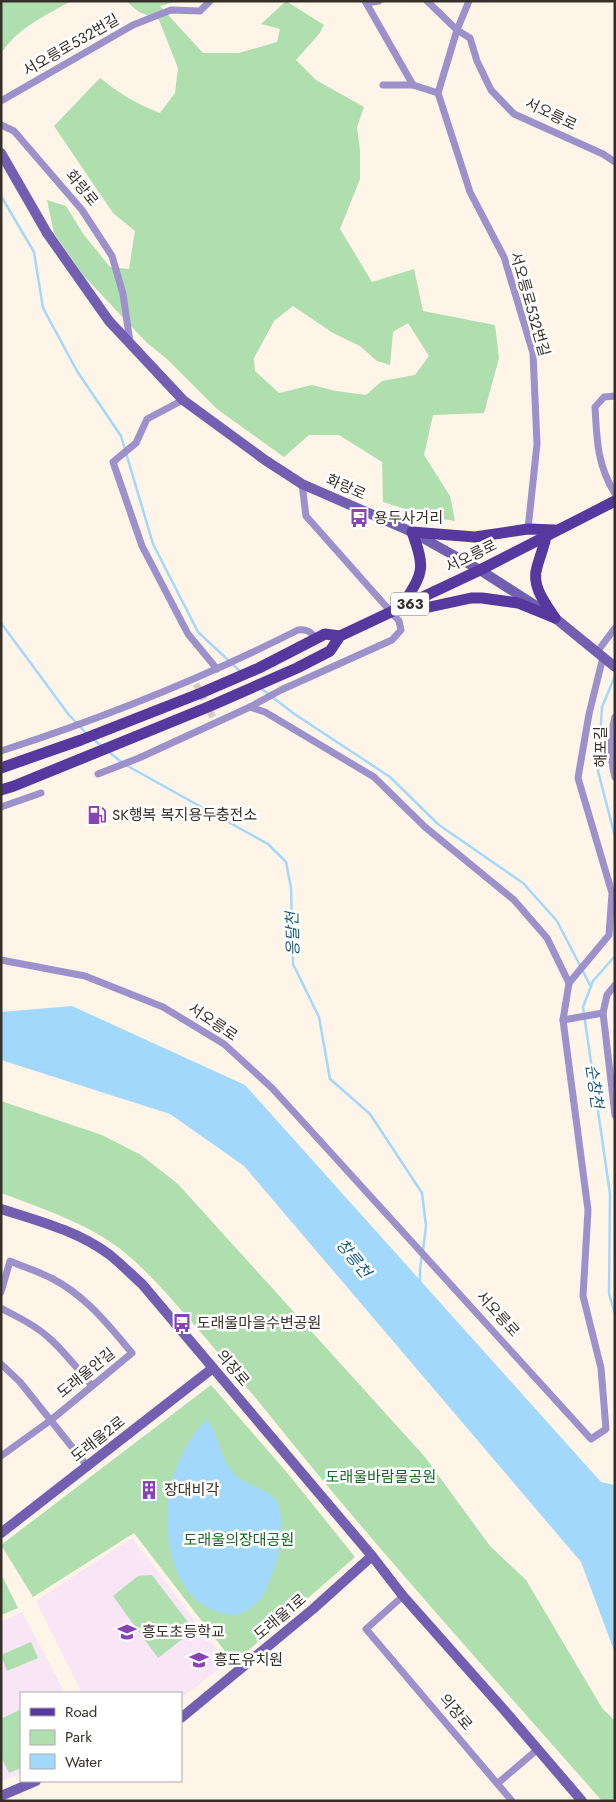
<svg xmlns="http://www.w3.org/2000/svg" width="616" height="1802" font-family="Jost,'Noto Sans KR',sans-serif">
	<rect width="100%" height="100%" fill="#fef4e8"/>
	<g fill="#f8e5f6">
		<path d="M132,1538L227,1663L181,1698V1693H82L36,1601Z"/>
		<path d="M22,1612L65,1693H21V1773L1,1782V1622Z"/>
	</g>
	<g fill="#afdeaf" fill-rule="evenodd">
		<path d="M1,1H71C45,16 17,28 1,54Z"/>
		<path d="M126,1H178L160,6L203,53H239L277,42L280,29L261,24L286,1L324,25L319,34L296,60L316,80L364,107L357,127L360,150V179L340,229L372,282L414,269L423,311L495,325L499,358L484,413L433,415L424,455L450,496L455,521L431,517L383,502L382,462L339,435H309L284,457L217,409L167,359L146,342L83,275L54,233L47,200L66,206L84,235L110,267L129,269L135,231L113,213L54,126L100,78C119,93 138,105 160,113L175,93L178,68L159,20L139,12ZM293,306L333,333L360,346L377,361L390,365L393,332L408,323L429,356L415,375L382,381L366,395L336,391L312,385L279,393L255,371L254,358L274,321Z"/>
		<path d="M1,1101L102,1135L141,1155L178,1184L425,1457L490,1546L526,1580L602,1708L615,1721V1801H602C509,1695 415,1591 325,1483C279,1428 236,1372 189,1319C167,1294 145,1268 119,1248C84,1222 41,1208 1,1193Z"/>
		<path d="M211,1385L289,1475L355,1557L234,1663L134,1533L33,1597L1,1545Z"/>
		<path d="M1,1574L18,1608L1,1615Z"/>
		<path d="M152,1575L194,1630L158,1658L113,1596L138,1576Z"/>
		<path d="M31,1642L38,1658L7,1671L1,1655Z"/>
		<path d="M21,1709V1768L9,1773L1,1756V1719Z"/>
	</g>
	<g fill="#a3d8fd">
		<path d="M72,1006L245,1085L601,1482L615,1485V1653L581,1562L244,1166L170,1114L1,1060V1012Z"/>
		<path d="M207,1419C220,1438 221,1465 239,1478C251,1488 268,1488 277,1502C285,1517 280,1553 274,1569C270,1579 266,1592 259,1600C254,1606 242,1615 234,1615C230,1615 226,1613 222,1613C168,1601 160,1522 173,1477C179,1457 192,1434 207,1419Z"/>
	</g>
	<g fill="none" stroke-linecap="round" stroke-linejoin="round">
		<g stroke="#a3d8fd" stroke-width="2.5">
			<path d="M1,196L34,252L43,308L77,371L121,436L153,544L198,632L242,673"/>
			<path d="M1,623L69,715L87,734"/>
			<path d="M615,676L602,707L598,771L615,837"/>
			<path d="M262,689L293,713L390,777L439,825L523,883L557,921L591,987"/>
			<path d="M93,739L103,747"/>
			<path d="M109,752L124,764L268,844L286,862L291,888L293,964L319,1017L330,1079L370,1114L422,1193L426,1226L423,1250"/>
			<path d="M615,956L593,981L583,1007L610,1194L609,1294L615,1314"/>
			<path d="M420,1282V1269L422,1255"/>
		</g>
		<path stroke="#d6cdc2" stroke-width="7" stroke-dasharray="7 3.5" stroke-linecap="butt" d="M196,684L213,717"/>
		<g stroke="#9c91ca" stroke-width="7">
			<path d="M365,1L413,85L438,93L470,192L504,257L533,353L537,444L528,529"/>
			<path d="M427,1L457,30L438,93"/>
			<path d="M469,1L457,30L470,38L477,61L491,90L514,114L603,154L615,162"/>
			<path d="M367,3L379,1"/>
			<path d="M383,85H413"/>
			<path d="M1,101L133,25L171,10L200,11L210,1"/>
			<path d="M1,125L14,131L82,210L112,256L123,294L130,342"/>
			<path d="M615,396L604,397L595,407C597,441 597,464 615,494"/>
			<path d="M183,400L147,419L136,443L113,462L142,546L188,634L217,669"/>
			<path d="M597,652L615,628"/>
			<path d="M250,707L265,712L374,777L425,827L514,900L547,938L569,983"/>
			<path d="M615,717C610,736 610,758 615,777"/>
			<path d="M1,751C103,718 203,678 298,630C307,629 311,632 317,639"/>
			<path d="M98,774L139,758L250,707L281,690L392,640L401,630L399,621L306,516L302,484"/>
			<path d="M1,807L41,793"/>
			<path d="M1,960L85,976L163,1007L224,1044L272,1088L591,1439L606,1429L601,1368L583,1296L588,1210L563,1020L569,983L609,935L612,893L578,778L589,714L603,657"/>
			<path d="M615,985L607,995L603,1013L615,1115"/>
			<path d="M563,1020L603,1013"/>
			<path d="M1,1292L10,1261C24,1267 39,1272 53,1279C86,1296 109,1326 132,1353L51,1420L1,1456"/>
			<path d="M1,1308C17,1317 34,1324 48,1337C64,1351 78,1369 92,1386"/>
			<path d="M1,1364L20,1382L88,1467"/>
			<path d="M403,1596L366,1629L512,1801"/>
			<path d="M498,1783L538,1749"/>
		</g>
		<g stroke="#725fb1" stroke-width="10">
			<path d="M1,153L47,233L109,321L183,400L265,460L302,484L412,532L480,570L555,618L615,667"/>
			<path d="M1,1209C39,1221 78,1231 110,1255C121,1264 131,1274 142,1284L372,1556L403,1596L505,1711L582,1801"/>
			<path d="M1,1533L213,1368"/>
			<path d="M181,1718L313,1609L372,1556"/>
			<path d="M1,1796L36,1781"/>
		</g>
		<g stroke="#57389e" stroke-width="11">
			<path d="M546,536C544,547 540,556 537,567C531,586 545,603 555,618"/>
			<path d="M401,608C422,573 427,572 412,532L475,537L528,529L555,530"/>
			<path d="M404,609L425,608L471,598H482L518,603L555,618"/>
			<path d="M1,768L81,740L201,693L259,668L325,634L340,636"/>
			<path d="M1,790L14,786L208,707L297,668L330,651L340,636L480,570L615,501"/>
		</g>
	</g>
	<defs>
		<g id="bus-bare" transform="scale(1.5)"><path d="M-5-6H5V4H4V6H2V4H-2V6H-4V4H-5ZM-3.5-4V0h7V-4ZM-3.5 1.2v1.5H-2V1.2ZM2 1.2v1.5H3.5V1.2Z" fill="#8943b6" stroke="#fff" stroke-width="2.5" paint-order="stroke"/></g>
		<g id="fuel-bare" transform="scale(1.5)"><path d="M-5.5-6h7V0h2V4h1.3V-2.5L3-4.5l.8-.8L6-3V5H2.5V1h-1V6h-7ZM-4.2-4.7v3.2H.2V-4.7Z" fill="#8943b6" stroke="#fff" stroke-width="2.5" paint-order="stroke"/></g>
		<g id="building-bare" transform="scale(1.5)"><path d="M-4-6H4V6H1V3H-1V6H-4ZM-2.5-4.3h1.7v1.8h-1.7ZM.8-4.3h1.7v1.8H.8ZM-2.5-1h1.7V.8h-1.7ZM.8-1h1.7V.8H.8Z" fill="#8943b6" stroke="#fff" stroke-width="2.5" paint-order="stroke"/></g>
		<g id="school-bare" transform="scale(1.5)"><path d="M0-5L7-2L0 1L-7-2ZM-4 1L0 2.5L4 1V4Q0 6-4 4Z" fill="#8943b6" stroke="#fff" stroke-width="2.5" paint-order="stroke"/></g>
	</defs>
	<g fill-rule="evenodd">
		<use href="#bus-bare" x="359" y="518"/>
		<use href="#fuel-bare" x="97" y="815"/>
		<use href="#bus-bare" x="182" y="1323"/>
		<use href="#building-bare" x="149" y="1490"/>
		<use href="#school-bare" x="127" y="1632"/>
		<use href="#school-bare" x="199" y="1660"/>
	</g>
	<g text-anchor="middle" stroke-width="5" stroke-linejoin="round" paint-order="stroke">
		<rect fill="#fff" stroke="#736e69" stroke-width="1" x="391" y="592.5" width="38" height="23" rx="4"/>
		<g font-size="14" font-weight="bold" fill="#373029">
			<text x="410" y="609">363</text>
		</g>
		<g font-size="15" fill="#373029" stroke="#fff">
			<text transform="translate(71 45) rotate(-30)" y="5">서오릉로532번길</text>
			<text transform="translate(551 114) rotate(26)" y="5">서오릉로</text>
			<text transform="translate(82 188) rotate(51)" y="5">화랑로</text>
			<text transform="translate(530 304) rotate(74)" y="5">서오릉로532번길</text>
			<text transform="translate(346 487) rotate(24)" y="5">화랑로</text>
			<text transform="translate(471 556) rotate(-26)" y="5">서오릉로</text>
			<text transform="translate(601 747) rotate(-90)" y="5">해포길</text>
			<text transform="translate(213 1022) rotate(34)" y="5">서오릉로</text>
			<text transform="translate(498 1314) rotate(48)" y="5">서오릉로</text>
			<text transform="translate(233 1368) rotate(50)" y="5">의장로</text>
			<text transform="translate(86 1373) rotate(-39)" y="5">도래울안길</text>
			<text transform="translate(98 1439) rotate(-38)" y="5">도래울2로</text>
			<text transform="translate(280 1617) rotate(-40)" y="5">도래울1로</text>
			<text transform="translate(456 1712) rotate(50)" y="5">의장로</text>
		</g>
		<g font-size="15" fill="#373029" stroke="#fff" text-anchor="start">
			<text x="374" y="523">용두사거리</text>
			<text x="112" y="820">SK행복 복지용두충전소</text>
			<text x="197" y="1328">도래울마을수변공원</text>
			<text x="164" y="1495">장대비각</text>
			<text x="142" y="1637">흥도초등학교</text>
			<text x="214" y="1665">흥도유치원</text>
		</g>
		<g font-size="15" fill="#1a6522" stroke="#fff">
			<text x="381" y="1482">도래울바람물공원</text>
			<text x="239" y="1545">도래울의장대공원</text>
		</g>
		<g font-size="16" font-style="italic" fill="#175d85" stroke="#fff">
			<text transform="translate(292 934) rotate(-91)" y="6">응달천</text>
			<text transform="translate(595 1086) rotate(82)" y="6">순창천</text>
			<text transform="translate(354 1258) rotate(51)" y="6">창릉천</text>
		</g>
	</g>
	<rect width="616" height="1802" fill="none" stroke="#373029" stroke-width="5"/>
	<rect x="20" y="1692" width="162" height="90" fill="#ffffff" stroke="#afaca9"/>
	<rect x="30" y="1708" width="25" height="8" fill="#57389e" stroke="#afaca9"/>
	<text x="65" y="1717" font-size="15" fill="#373029">Road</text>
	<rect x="30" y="1730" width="25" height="15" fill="#afdeaf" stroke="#afaca9"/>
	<text x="65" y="1742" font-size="15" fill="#373029">Park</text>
	<rect x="30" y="1754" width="25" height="15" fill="#a3d8fd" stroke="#afaca9"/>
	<text x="65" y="1767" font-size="15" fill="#373029">Water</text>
</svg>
